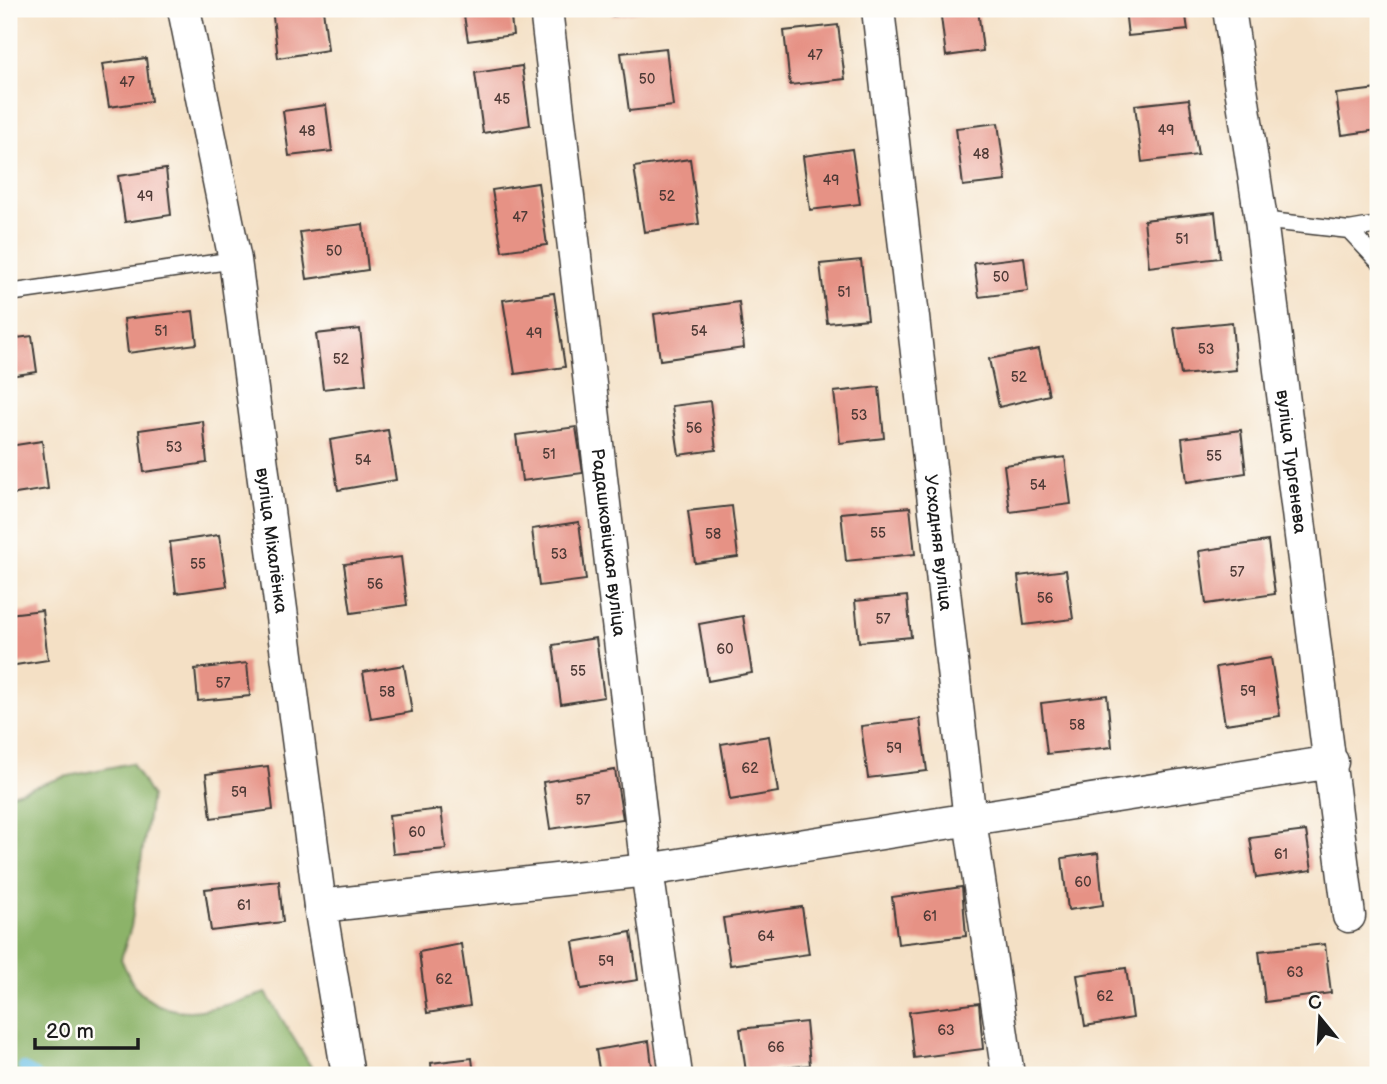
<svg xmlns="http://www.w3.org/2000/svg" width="1387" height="1084" font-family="'Balsamiq Sans',sans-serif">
	<rect width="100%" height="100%" fill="#fdfcf7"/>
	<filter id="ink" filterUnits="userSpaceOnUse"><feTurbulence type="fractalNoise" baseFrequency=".0143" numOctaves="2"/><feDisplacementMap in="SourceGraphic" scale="14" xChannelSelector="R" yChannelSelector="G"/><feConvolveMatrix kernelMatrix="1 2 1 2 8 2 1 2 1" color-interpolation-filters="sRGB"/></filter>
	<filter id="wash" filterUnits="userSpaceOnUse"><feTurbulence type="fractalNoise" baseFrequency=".00686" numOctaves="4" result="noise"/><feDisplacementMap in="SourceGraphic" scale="28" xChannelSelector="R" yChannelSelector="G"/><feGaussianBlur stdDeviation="1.57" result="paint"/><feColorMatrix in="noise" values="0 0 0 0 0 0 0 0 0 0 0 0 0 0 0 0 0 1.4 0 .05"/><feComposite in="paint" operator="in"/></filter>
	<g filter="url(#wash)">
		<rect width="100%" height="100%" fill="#f4e0c5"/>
		<path fill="#8cb369" stroke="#546842" stroke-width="2" d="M132,763L151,796L131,927L121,959C125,967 130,981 136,988C172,1029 224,1005 266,993L316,1075H9V795L64,777Z"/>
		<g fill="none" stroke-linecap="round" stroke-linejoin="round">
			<path stroke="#6ac0e6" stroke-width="10" d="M23,1067L37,1075"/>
		</g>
		<g id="blocks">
			<g fill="#e69285">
				<path d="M272,9H323L328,50L278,58Z"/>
				<path d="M463,9H510L513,35L468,41Z"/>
				<path d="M611,9H644L645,10L612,16Z"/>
				<path d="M940,9H978L983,51L946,56Z"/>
				<path d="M1125,9H1185L1188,30L1128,36Z"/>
				<path d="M838,25L845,79L790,85L784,31Z"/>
				<path d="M666,48L673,106L629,111L621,53Z"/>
				<path d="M146,58L151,101L109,107L102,64Z"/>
				<path d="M522,66L530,125L483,133L475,73Z"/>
				<path d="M1378,89V130L1342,135L1336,94Z"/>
				<path d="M1189,99L1198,155L1142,162L1135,105Z"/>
				<path d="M326,105L332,151L289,156L283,111Z"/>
				<path d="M998,123L1006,181L963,186L956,128Z"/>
				<path d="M852,149L860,204L810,210L803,156Z"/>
				<path d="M690,159L699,224L644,232L634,167Z"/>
				<path d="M166,169L171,215L125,222L118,176Z"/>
				<path d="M538,183L547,245L502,251L492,190Z"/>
				<path d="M1215,212L1220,258L1149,267L1144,220Z"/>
				<path d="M363,224L368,270L307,279L300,232Z"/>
				<path d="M1024,257L1028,291L979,297L974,263Z"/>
				<path d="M861,260L868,319L827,323L820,264Z"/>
				<path d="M554,293L565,367L515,374L503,300Z"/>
				<path d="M739,302L744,348L660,360L654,314Z"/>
				<path d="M193,311L197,344L128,353L124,319Z"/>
				<path d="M1232,322L1236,370L1181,375L1174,328Z"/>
				<path d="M360,329L366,384L323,389L316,334Z"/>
				<path d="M32,336L37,372L9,376V339Z"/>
				<path d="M1039,349L1049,395L999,407L989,359Z"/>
				<path d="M879,387L884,438L840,443L834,392Z"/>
				<path d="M710,401L716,450L679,455L672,406Z"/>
				<path d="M203,421L207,463L144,472L139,430Z"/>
				<path d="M576,427L583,473L522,481L516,435Z"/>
				<path d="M388,430L396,480L338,490L330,440Z"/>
				<path d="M1241,430L1246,473L1187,482L1182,438Z"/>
				<path d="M42,441L48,489L9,495V446Z"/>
				<path d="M1065,457L1071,504L1010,512L1004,465Z"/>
				<path d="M732,506L738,557L695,563L688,511Z"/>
				<path d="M910,507L915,554L846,561L841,513Z"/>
				<path d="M579,522L586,580L539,586L532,529Z"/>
				<path d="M219,535L227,586L176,593L170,542Z"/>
				<path d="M1268,541L1275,594L1206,604L1199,551Z"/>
				<path d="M401,557L407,605L351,613L344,564Z"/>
				<path d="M1066,570L1073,619L1024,625L1018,576Z"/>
				<path d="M907,596L911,637L859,642L855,601Z"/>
				<path d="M42,610L48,660L9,666V614Z"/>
				<path d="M743,616L752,673L708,681L699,624Z"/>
				<path d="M596,638L604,697L561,704L553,645Z"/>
				<path d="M1271,658L1280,716L1225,724L1216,667Z"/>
				<path d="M247,663L250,696L198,701L195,669Z"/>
				<path d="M404,665L412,712L371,719L363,672Z"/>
				<path d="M1107,695L1112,747L1047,754L1041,703Z"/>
				<path d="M920,719L927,771L868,778L861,726Z"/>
				<path d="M769,736L778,792L730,800L721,744Z"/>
				<path d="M268,766L273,810L211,818L206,774Z"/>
				<path d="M615,770L623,819L550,829L543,782Z"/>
				<path d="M441,809L446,849L393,854L389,815Z"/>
				<path d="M1306,831L1312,870L1256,878L1250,838Z"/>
				<path d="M1098,853L1103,905L1068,910L1062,858Z"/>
				<path d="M279,881L283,922L211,931L205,889Z"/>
				<path d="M962,887L966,936L898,944L892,897Z"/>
				<path d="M802,907L809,954L730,965L723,918Z"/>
				<path d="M631,932L638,980L581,989L573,942Z"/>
				<path d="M461,944L470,1006L427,1013L419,952Z"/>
				<path d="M1325,944L1331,993L1265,1002L1259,951Z"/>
				<path d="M1126,968L1133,1018L1085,1026L1077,975Z"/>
				<path d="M979,1003L983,1049L914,1058L909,1012Z"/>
				<path d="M806,1022L810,1065L746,1072L740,1029Z"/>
				<path d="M649,1041L653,1075H600L596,1050Z"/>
				<path d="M472,1058L474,1075H432L431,1063Z"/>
			</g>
		</g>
	</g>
	<g filter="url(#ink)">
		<use href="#blocks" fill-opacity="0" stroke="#3c3935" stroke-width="2"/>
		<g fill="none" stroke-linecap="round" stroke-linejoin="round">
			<g stroke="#3c3935" stroke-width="19">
				<g id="service">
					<path d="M1261,220L1349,230L1378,261"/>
					<path d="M1349,230L1378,225"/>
					<path d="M9,293L235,260"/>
				</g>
			</g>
			<g stroke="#3c3935" stroke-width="35">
				<g id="minor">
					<path id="s1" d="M184,9L235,260L320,906L348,1075"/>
					<path id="s2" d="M546,9L647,870L676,1075"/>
					<path id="s3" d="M878,9L970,820L1008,1075"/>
					<path id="s4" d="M1229,9L1261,220L1349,916"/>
					<path d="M320,906L647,870L1332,762"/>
				</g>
			</g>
			<use href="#service" stroke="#fff" stroke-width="16"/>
			<use href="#minor" stroke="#fff" stroke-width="32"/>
		</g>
	</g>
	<g text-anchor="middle" stroke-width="5" stroke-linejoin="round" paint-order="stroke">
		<g font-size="14" fill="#4e3a36">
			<text x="815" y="60">47</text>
			<text x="647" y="84">50</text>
			<text x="127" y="87">47</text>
			<text x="502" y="104">45</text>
			<text x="1166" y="135">49</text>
			<text x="307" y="136">48</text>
			<text x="981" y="159">48</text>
			<text x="831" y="185">49</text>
			<text x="145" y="201">49</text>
			<text x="667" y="201">52</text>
			<text x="520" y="222">47</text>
			<text x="1182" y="244">51</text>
			<text x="334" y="256">50</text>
			<text x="1001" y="282">50</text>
			<text x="844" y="297">51</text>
			<text x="161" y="336">51</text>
			<text x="699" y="336">54</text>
			<text x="534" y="338">49</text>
			<text x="1206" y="354">53</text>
			<text x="341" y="364">52</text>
			<text x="1019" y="382">52</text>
			<text x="859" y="420">53</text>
			<text x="694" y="433">56</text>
			<text x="174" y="452">53</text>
			<text x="549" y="459">51</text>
			<text x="1214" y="461">55</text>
			<text x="363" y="465">54</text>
			<text x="1038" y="490">54</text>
			<text x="878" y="538">55</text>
			<text x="713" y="539">58</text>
			<text x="559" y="559">53</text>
			<text x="198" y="569">55</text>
			<text x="1237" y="577">57</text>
			<text x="375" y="589">56</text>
			<text x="1045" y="603">56</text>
			<text x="883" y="624">57</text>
			<text x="725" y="654">60</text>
			<text x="578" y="676">55</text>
			<text x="223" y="688">57</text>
			<text x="1248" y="696">59</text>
			<text x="387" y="697">58</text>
			<text x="1077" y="730">58</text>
			<text x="894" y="753">59</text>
			<text x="750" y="773">62</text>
			<text x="239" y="797">59</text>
			<text x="583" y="805">57</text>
			<text x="417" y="837">60</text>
			<text x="1281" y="859">61</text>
			<text x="1083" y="887">60</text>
			<text x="244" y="910">61</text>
			<text x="930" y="921">61</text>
			<text x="766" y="941">64</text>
			<text x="606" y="966">59</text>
			<text x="1295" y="977">63</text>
			<text x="444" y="984">62</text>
			<text x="1105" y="1001">62</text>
			<text x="946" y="1035">63</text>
			<text x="776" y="1052">66</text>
		</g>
		<g font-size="18" fill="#1c1c1c" stroke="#fdfcf7">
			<text dy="6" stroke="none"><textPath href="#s4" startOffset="457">вуліца Тургенева</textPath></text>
			<text dy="6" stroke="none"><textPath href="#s1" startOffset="539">вуліца Міхалёнка</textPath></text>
			<text dy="6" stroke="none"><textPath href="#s2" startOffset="537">Радашковіцкая вуліца</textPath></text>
			<text dy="6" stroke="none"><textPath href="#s3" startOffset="537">Усходняя вуліца</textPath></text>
		</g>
	</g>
	<rect width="1387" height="1084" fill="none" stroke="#fdfcf7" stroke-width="35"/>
	<g transform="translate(1320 1018) rotate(342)" stroke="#fdfcf7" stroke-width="5" paint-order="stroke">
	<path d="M0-5L12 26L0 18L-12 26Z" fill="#1c1c1c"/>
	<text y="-10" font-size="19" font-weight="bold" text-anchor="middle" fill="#1c1c1c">С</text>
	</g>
	<path d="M35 1038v10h103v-10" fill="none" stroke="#1c1c1c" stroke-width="3.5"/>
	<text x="46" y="1038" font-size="21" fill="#1c1c1c" stroke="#fdfcf7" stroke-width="5" paint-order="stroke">20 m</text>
</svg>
